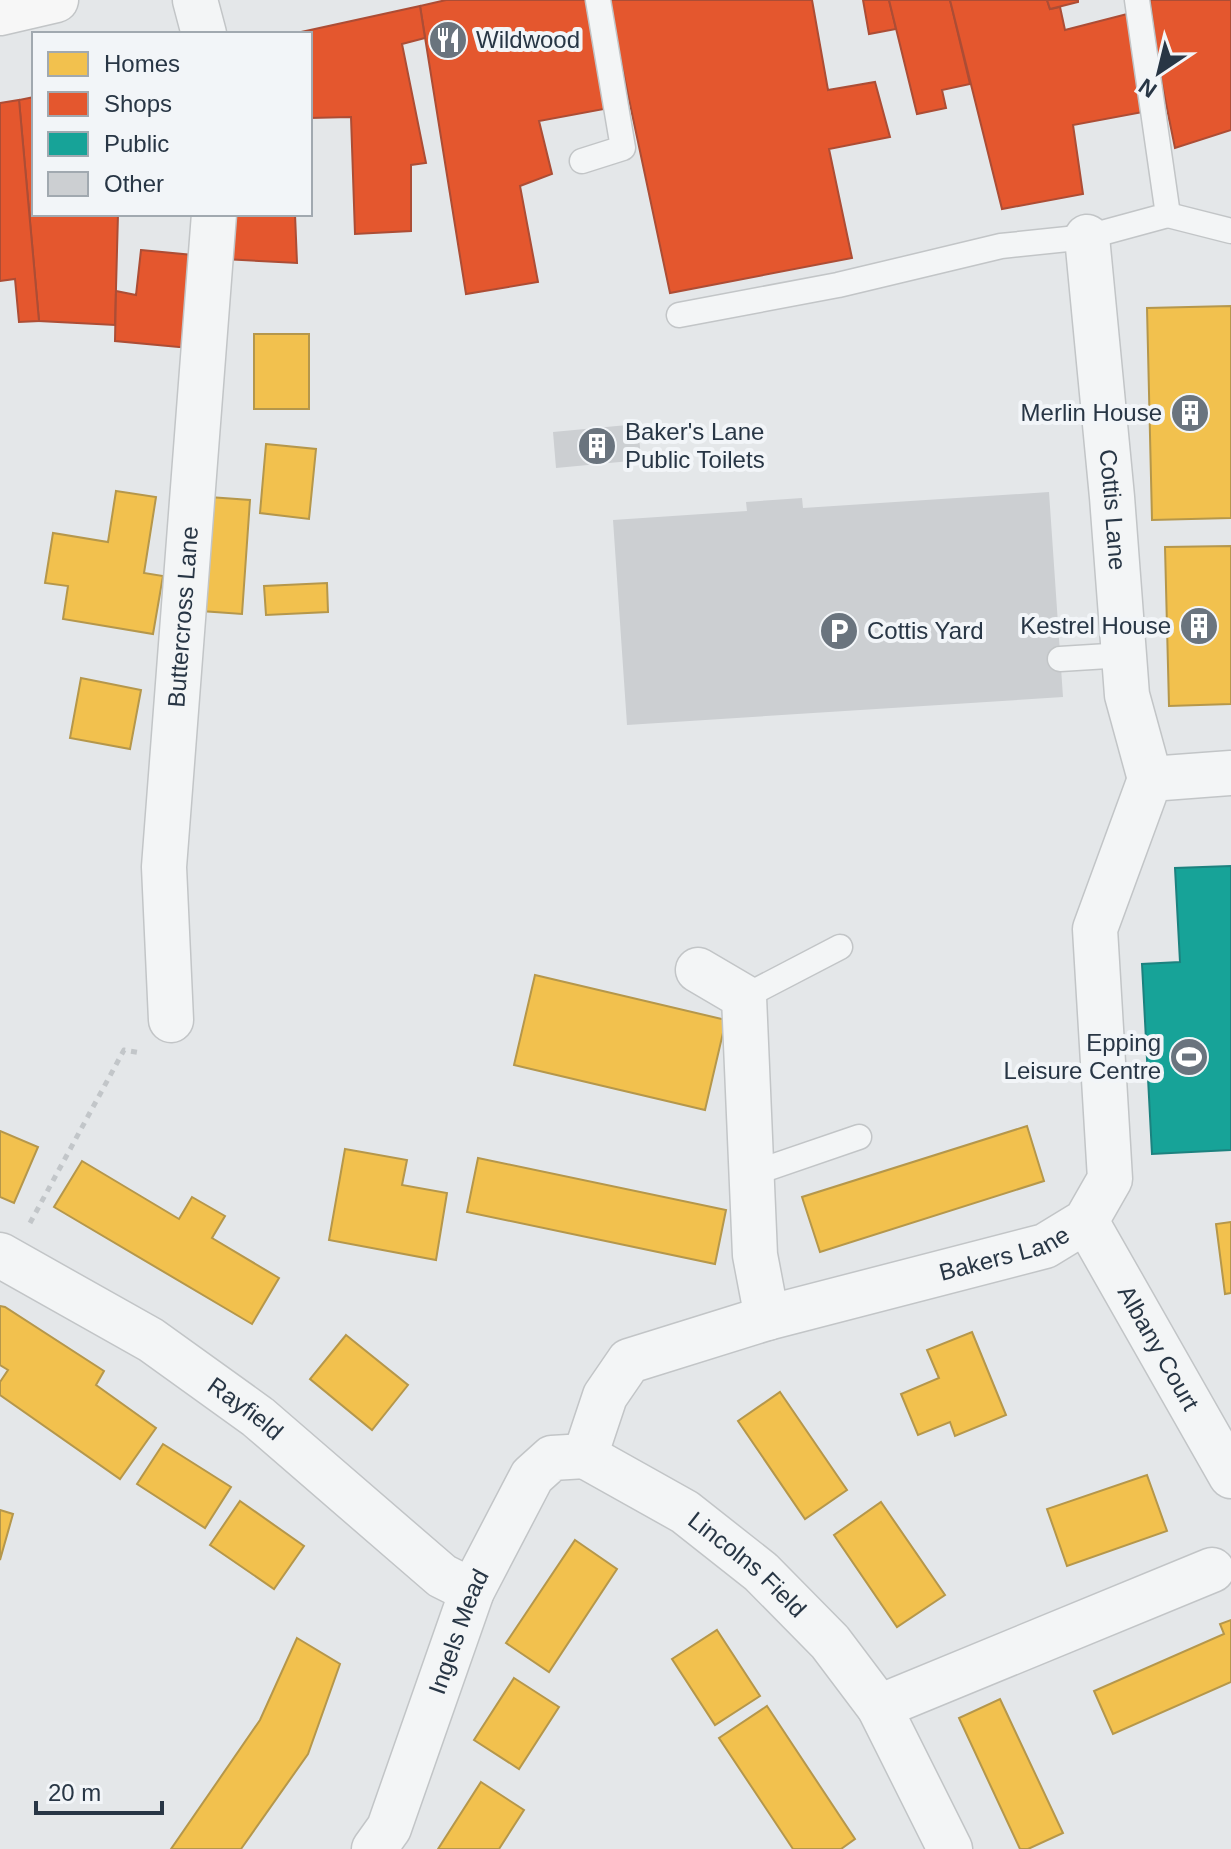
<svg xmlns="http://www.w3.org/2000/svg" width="1231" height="1849" font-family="Arial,sans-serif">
	<rect width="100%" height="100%" fill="#e4e7e9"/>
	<g fill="#f2c14e" stroke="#b5974b" stroke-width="2">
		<path d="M1231,306V518L1152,520L1147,308Z"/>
		<rect x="254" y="334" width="55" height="75"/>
		<path d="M266,444L316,449L309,519L260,513Z"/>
		<path d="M116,491L156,497L144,573L163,576L153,634L63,619L68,586L45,583L53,533L108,542Z"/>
		<path d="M209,497L250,500L242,614L201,611Z"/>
		<path d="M1231,546V704L1169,706L1165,547Z"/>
		<path d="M327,583L328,612L266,615L264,586Z"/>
		<path d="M81,678L141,690L130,749L70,738Z"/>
		<path d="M535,975L726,1020L705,1110L514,1065Z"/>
		<path d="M1027,1126L1044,1181L820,1252L802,1197Z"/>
		<path d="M0,1131L38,1147L14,1203L0,1197Z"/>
		<path d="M345,1149L407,1160L402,1185L447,1193L436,1260L329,1240Z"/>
		<path d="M478,1158L726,1210L715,1264L467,1212Z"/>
		<path d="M82,1161L179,1219L192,1197L225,1216L212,1238L279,1278L252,1324L54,1207Z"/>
		<path d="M1231,1222V1293L1225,1294L1216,1224Z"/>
		<path d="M0,1306L5,1307L104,1371L96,1385L156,1428L120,1479L0,1395V1382L8,1370L0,1365Z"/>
		<path d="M972,1332L1006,1415L955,1436L950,1422L918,1435L901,1394L939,1378L927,1350Z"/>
		<path d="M346,1335L408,1385L372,1430L310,1379Z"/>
		<path d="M780,1392L847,1490L805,1519L738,1421Z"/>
		<path d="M163,1444L231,1487L205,1528L137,1484Z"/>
		<path d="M1147,1475L1167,1531L1067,1566L1047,1509Z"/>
		<path d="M240,1501L304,1546L274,1589L210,1545Z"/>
		<path d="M881,1502L945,1595L897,1627L834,1535Z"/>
		<path d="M0,1510L13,1514L0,1560Z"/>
		<path d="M575,1540L617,1569L549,1672L506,1643Z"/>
		<path d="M1231,1620V1682L1113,1734L1094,1691L1224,1634L1220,1624Z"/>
		<path d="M717,1630L760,1696L715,1725L672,1659Z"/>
		<path d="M297,1638L340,1664L308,1754L241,1849H171L260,1720Z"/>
		<path d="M514,1678L559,1707L519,1769L474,1740Z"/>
		<path d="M1000,1699L1063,1833L1028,1849H1020L959,1718Z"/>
		<path d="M767,1706L855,1839L841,1849H793L719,1738Z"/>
		<path d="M481,1782L524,1810L499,1849H438Z"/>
	</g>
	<g fill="#e4572e" stroke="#ac4d35" stroke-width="2">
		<path d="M446,0H589L602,61L604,109L539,121L552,174L520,186L538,282L466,294L420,6Z"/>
		<path d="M608,0H812L828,90L875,82L890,137L829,149L852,258L670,293Z"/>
		<path d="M863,0H889L896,29L869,34Z"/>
		<path d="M889,0H950L970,84L942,90L946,108L917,114Z"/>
		<path d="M950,0H1047L1050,9L1060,7L1065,30L1131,13L1143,112L1073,125L1083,194L1002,209Z"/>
		<path d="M1047,0H1078V2L1050,9Z"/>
		<path d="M1150,0H1231V130L1175,148L1159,69Z"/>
		<path d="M420,6L425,38L402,44L426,163L411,165V231L355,234L351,117L310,118V34H292Z"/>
		<path d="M34,97V214H118L115,325L39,321L19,100Z"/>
		<path d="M19,100L39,321L19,322L15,279L0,281V103Z"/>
		<path d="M228,214H295L297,263L224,259Z"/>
		<path d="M141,250L203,256L189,348L115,341L116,291L136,295Z"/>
	</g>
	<path fill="#17a398" stroke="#1c827f" stroke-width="2" d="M1231,866V1150L1152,1154L1142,964L1180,962L1175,868Z"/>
	<g fill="#cccfd2">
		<path d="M638,424L641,460L556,468L553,432Z"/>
		<path d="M1049,492L1063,697L627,725L613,520L747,511L746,502L802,498L803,508Z"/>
	</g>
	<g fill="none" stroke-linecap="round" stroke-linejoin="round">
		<g stroke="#c2c5c7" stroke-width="27">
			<g id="lane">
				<path d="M582,161L623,148L598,0"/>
				<path d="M1168,215L1231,231"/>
				<path d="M679,315L838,285L1001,246L1087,237L1168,215L1137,0"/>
				<path d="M1060,659L1124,655"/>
				<path d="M744,997L840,947"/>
				<path d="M754,1173L859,1137"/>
			</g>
		</g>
		<g stroke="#c2c5c7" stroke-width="47">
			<g id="street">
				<path d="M195,0L204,34"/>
				<path id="s1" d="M1087,237L1112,497L1127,695L1150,779"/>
				<path d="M698,970L744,997L755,1255L767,1318"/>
				<path id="s2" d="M171,1020L164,867L214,214"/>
				<path id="s3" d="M1086,1221L1231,1476"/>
				<path id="s4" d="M0,1255L151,1340L258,1417L442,1576L472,1591"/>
				<path id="s5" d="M585,1456L605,1396L629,1361L767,1318L1045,1246L1086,1221L1110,1179L1095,929L1150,779L1231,773"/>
				<path id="s6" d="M585,1456L685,1512L761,1572L830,1642L879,1707L950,1849"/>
				<path d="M879,1707L1212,1570"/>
				<path id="s7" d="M374,1849L389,1828L472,1591L532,1476L552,1458L585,1456"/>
			</g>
		</g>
		<g stroke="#c2c5c7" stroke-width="47">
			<path id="secondary" d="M0,13L56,0"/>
		</g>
		<path stroke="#c2c6c9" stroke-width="5" stroke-dasharray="6 6" stroke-linecap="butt" d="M30,1223L124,1050L141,1053"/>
		<use href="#lane" stroke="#f3f5f6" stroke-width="24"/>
		<use href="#street" stroke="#f3f5f6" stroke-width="44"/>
		<use href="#secondary" stroke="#f7f7f7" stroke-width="44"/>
	</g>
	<defs>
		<g id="restaurant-disc" transform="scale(2)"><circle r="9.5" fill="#6a747e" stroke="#f2f5f8"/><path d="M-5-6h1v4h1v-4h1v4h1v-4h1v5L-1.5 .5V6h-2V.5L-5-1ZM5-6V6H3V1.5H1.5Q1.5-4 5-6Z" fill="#fff"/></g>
		<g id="building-disc" transform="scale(2)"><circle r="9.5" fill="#6a747e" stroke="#f2f5f8"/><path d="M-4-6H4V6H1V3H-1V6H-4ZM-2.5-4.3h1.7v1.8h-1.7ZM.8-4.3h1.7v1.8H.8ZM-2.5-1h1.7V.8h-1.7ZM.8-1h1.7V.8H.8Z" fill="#fff"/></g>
		<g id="parking-disc" transform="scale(2)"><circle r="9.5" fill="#6a747e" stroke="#f2f5f8"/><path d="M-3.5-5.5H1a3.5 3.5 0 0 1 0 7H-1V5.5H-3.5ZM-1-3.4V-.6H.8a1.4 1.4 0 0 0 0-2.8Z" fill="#fff"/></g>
		<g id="stadium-disc" transform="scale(2)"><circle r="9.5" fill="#6a747e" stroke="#f2f5f8"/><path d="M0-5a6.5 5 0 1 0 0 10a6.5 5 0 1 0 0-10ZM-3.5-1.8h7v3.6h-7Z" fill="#fff"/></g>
	</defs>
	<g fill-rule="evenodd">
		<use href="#restaurant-disc" x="448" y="40"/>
		<use href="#building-disc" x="1190" y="413"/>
		<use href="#building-disc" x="597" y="446"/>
		<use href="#building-disc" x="1199" y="626"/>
		<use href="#parking-disc" x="839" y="631"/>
		<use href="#stadium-disc" x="1189" y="1057"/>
	</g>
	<g text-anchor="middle" stroke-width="8" stroke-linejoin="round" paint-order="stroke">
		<g font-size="24" fill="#283645" stroke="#f2f5f8" text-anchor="start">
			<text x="476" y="48">Wildwood</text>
			<text x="1162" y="421" text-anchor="end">Merlin House</text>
			<text x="625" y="440">Baker's Lane<tspan x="625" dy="28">Public Toilets</tspan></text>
			<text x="1171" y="634" text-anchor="end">Kestrel House</text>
			<text x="867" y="639">Cottis Yard</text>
			<text x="1161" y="1051" text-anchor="end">Epping<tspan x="1161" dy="28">Leisure Centre</tspan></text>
		</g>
		<g font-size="24" fill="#283645" stroke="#f2f5f8">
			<text dy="8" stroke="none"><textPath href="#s1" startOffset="274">Cottis Lane</textPath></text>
			<text dy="8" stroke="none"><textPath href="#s2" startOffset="404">Buttercross Lane</textPath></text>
			<text dy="8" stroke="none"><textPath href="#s5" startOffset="496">Bakers Lane</textPath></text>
			<text dy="8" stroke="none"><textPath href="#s3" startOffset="146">Albany Court</textPath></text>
			<text dy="8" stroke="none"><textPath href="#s4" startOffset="290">Rayfield</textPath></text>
			<text dy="8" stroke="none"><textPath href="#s6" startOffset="196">Lincolns Field</textPath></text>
			<text dy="8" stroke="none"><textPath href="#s7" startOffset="234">Ingels Mead</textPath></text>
		</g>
	</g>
	<rect x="32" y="32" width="280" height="184" fill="#f2f5f8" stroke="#a1a9b0" stroke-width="2"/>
	<rect x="48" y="52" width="40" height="24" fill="#f2c14e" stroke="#a1a9b0" stroke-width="2"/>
	<text x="104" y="72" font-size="24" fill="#283645">Homes</text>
	<rect x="48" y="92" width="40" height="24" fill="#e4572e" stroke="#a1a9b0" stroke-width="2"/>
	<text x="104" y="112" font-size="24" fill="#283645">Shops</text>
	<rect x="48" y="132" width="40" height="24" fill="#17a398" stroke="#a1a9b0" stroke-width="2"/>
	<text x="104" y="152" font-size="24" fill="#283645">Public</text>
	<rect x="48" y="172" width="40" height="24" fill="#cccfd2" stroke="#a1a9b0" stroke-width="2"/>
	<text x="104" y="192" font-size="24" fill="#283645">Other</text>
	<g transform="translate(1159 72) rotate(215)" stroke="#f2f5f8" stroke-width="6" paint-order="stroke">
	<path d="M0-6L14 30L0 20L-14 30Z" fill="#283645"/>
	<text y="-12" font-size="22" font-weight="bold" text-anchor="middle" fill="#283645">N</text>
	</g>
	<path d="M36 1801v12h126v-12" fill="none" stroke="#283645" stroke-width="4"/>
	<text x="48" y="1801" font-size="24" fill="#283645" stroke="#f2f5f8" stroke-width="6" paint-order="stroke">20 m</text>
</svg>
